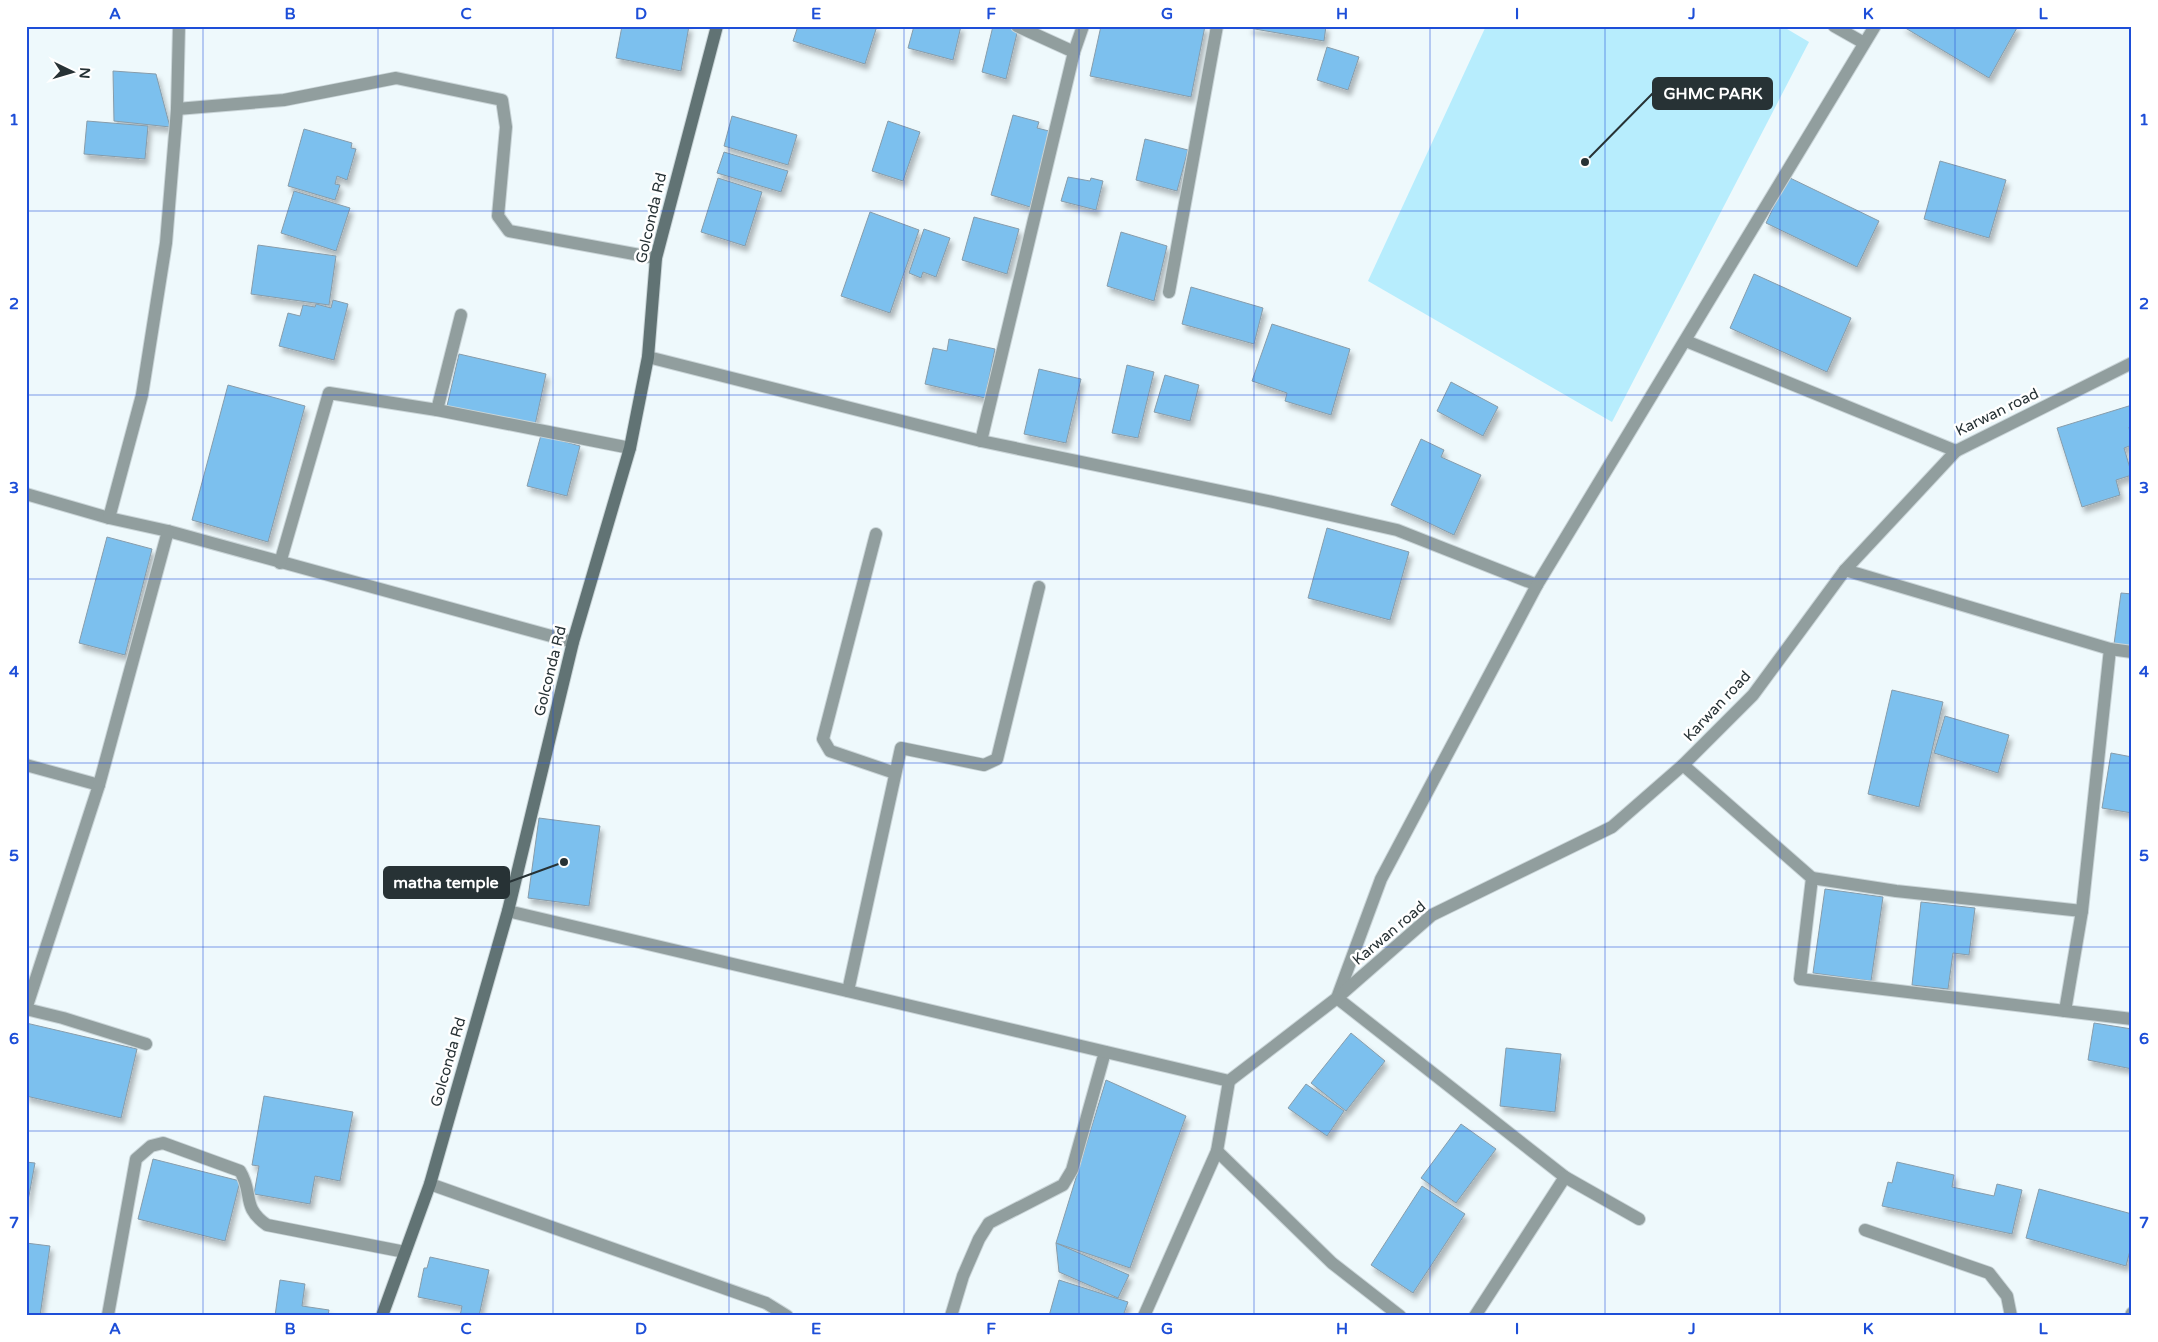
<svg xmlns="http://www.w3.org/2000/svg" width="2158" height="1342" font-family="'Varela Round',sans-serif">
	<defs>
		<filter id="shadow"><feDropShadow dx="3" dy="5.5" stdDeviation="2.5" flood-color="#0004"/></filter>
	</defs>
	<rect width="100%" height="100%" fill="#eef9fc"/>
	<path fill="#b7edfd" d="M1486,26H1782L1809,42L1612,422L1368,281Z"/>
	<g fill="#7cc0ee" stroke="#879caa" filter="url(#shadow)">
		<path d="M622,26H689L681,71L616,58Z"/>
		<path d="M798,26H877L865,64L793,41Z"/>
		<path d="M914,26H961L953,60L908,48Z"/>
		<path d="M993,26L1018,29L1006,79L982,72Z"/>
		<path d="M1101,26H1205L1191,97L1090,76Z"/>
		<path d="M1249,26H1326L1324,41L1249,28Z"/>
		<path d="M1902,26H2018L1989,78Z"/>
		<path d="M1327,47L1359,57L1348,90L1317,80Z"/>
		<path d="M113,71L156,74L170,127L114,121Z"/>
		<path d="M1013,115L1039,122L1037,128L1049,131L1030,207L991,195Z"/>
		<path d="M732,116L797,135L788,165L724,146Z"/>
		<path d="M87,121L148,126L145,159L84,154Z"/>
		<path d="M888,121L920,132L903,181L872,171Z"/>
		<path d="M304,129L352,143L351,148L356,149L347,180L337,176L335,184L340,185L335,200L288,186Z"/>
		<path d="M1145,139L1188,150L1177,191L1136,180Z"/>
		<path d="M724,152L788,171L781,192L717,173Z"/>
		<path d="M1940,161L2006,180L1989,238L1924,219Z"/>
		<path d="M1068,177L1090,181L1091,178L1103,181L1096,210L1061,201Z"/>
		<path d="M1788,177L1879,221L1857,267L1766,223Z"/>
		<path d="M718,178L762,192L745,246L701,232Z"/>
		<path d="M294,191L350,208L336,251L281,233Z"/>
		<path d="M870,212L919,230L890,313L841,296Z"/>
		<path d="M974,217L1019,229L1007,274L962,260Z"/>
		<path d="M924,229L950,238L936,277L923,272L921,278L909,273Z"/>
		<path d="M1121,232L1167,246L1154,301L1107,286Z"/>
		<path d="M258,245L336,256L329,305L251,294Z"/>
		<path d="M1754,274L1851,318L1827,372L1730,328Z"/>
		<path d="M1191,287L1263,308L1254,344L1182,324Z"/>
		<path d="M333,300L348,304L334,360L279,346L288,313L300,316L303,305L315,307L316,304L331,308Z"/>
		<path d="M1272,324L1350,349L1331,415L1285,401L1287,393L1252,381Z"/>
		<path d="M949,339L995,349L985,398L925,384L933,348L947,351Z"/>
		<path d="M459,354L546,374L535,425L447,406Z"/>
		<path d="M1127,365L1154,372L1138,438L1112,433Z"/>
		<path d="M1039,369L1081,379L1066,443L1024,434Z"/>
		<path d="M1165,375L1199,385L1190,421L1154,412Z"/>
		<path d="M1451,382L1498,407L1483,436L1437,411Z"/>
		<path d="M228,385L305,406L268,542L192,520Z"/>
		<path d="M2132,405V426L2129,427L2132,445L2124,448L2132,475L2116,480L2120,495L2082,507L2057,428Z"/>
		<path d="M541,435L580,446L567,496L527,486Z"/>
		<path d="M1421,439L1444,450L1441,457L1481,475L1454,535L1391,505Z"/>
		<path d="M1327,528L1409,552L1390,620L1308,598Z"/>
		<path d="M107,537L152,549L125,655L79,643Z"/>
		<path d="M2121,593L2132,594V647L2114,644Z"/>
		<path d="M1892,690L1943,702L1919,807L1868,794Z"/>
		<path d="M1945,716L2009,735L1998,773L1934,753Z"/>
		<path d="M2111,753L2132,757V813L2102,808Z"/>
		<path d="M539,818L600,826L589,906L528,898Z"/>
		<path d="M1825,889L1883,897L1871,981L1813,973Z"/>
		<path d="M1921,902L1975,908L1969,955L1953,953L1948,989L1912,985Z"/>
		<path d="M26,1023L137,1049L121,1118L26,1096Z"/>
		<path d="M2094,1023L2132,1029V1069L2088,1060Z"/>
		<path d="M1351,1033L1385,1061L1346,1111L1311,1083Z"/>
		<path d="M1506,1048L1561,1054L1555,1112L1500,1106Z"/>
		<path d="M1106,1080L1186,1116L1130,1268L1056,1243Z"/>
		<path d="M1306,1084L1344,1111L1327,1136L1288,1108Z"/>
		<path d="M264,1096L353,1112L340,1181L315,1176L310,1204L254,1194L259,1166L252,1165Z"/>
		<path d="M1461,1124L1496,1149L1456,1203L1421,1178Z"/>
		<path d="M153,1159L240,1181L225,1241L138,1219Z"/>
		<path d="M26,1162L35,1163L26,1212Z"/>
		<path d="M1897,1162L1954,1175L1952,1187L1994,1196L1997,1184L2022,1190L2012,1234L1882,1206L1888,1182L1892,1183Z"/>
		<path d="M1422,1186L1465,1214L1413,1293L1371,1265Z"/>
		<path d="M2039,1189L2132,1214V1243L2126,1266L2026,1238Z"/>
		<path d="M26,1243L50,1246L40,1316H26Z"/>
		<path d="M1056,1243L1129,1275L1118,1298L1059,1272Z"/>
		<path d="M430,1257L489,1270L479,1316H460L462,1306L418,1297L424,1268H427Z"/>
		<path d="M280,1280L305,1284L302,1306L329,1310L328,1316H275Z"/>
		<path d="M1059,1280L1128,1302L1123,1316H1049Z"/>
	</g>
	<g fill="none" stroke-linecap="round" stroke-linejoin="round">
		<g stroke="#cad5d8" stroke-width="14">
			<g id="service">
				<path d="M876,534L823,739L830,751L895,773"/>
				<path d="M848,991L901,748L984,765L997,759L1039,587"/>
			</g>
		</g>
		<g stroke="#cad5d8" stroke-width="14">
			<g id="minor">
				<path d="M179,26L177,109L284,100L396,78L502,100L506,127L498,216L509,231L656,258"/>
				<path d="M1017,26L1074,52"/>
				<path d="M1834,26L1864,43"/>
				<path d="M1169,292L1217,26"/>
				<path d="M1686,341L1956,451"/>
				<path d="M648,357L981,441L1273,502L1397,530L1537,585"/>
				<path d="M437,410L461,315"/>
				<path d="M981,441L1074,52L1083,26"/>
				<path d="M26,494L109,518L168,531L573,642"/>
				<path d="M109,518L142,395L166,243L177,109"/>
				<path d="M280,563L329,393L437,410L630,448"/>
				<path d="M1845,570L2110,649L2132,652"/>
				<path d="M2110,649L2082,911L2065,1011L2132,1019"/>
				<path d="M26,765L99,785"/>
				<path d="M1683,765L1812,878L1800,979L2065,1011"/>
				<path d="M1812,878L1896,891L2082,911"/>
				<path d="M26,1009L99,785L168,531"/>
				<path d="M26,1009L63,1018L146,1044"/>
				<path d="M1217,1151L1332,1263L1400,1316"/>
				<path d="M430,1184L766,1303L787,1316"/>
				<path d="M1639,1219L1565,1177L1337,998L1381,879L1537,585L1875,26"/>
				<path d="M1865,1230L1989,1273L2007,1296L2011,1316"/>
				<path d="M108,1315L136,1159L151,1146L163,1143L240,1171C254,1194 241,1207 267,1225L405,1252"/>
				<path d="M951,1316L963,1276L979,1239L989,1223L1063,1185L1072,1170L1105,1052"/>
				<path d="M1144,1316L1217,1151L1229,1081"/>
				<path d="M1475,1316L1565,1177"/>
				<path d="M2131,1316L2132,1313"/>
			</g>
		</g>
		<g stroke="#cad5d8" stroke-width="14">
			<path id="tertiary" d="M508,911L1229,1081L1337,998L1432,915L1612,827L1683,765L1753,695L1845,570L1956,451L2132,363"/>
		</g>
		<g stroke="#cad5d8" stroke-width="14">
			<path id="secondary" d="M382,1316L430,1184L508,911L573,642L630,448L648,357L656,258L717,26"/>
		</g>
		<use href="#service" stroke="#919e9e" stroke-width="12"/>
		<use href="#minor" stroke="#919e9e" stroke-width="12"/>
		<use href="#tertiary" stroke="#919e9e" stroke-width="12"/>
		<use href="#secondary" stroke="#617374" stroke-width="12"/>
	</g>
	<path fill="none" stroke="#1d4ed8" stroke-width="1" stroke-opacity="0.55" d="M203,26V1316M378,26V1316M553,26V1316M729,26V1316M904,26V1316M1079,26V1316M1254,26V1316M1430,26V1316M1605,26V1316M1780,26V1316M1955,26V1316M26,211H2132M26,395H2132M26,579H2132M26,763H2132M26,947H2132M26,1131H2132"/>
	<g text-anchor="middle" stroke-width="5" stroke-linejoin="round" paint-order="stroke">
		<g font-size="15" fill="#273235" stroke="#fff">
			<text transform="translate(651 218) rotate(-77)" y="5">Golconda Rd</text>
			<text transform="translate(1997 412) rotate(-26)" y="5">Karwan road</text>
			<text transform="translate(550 671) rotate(-76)" y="5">Golconda Rd</text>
			<text transform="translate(1717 706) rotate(-47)" y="5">Karwan road</text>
			<text transform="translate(1389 933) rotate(-40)" y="5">Karwan road</text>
			<text transform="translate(448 1062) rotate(-74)" y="5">Golconda Rd</text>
		</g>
	</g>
	<path fill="none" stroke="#273235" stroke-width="2" d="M1585 162L1653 93M564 862L509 882"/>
	<g fill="#273235" stroke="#fff" stroke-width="2">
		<circle cx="1585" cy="162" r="5"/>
		<circle cx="564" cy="862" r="5"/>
	</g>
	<g fill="#273235" stroke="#273235" stroke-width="2">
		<rect x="1653" y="78" width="119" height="31" rx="5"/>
		<rect x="384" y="867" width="125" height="31" rx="5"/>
	</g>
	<g font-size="16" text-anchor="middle" font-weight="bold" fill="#fff">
		<text x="1713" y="99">GHMC PARK</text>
		<text x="446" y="888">matha temple</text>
	</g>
	<rect width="2158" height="1342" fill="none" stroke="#ffffff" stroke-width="55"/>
	<g transform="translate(72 72) rotate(95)" stroke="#ffffff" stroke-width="4" paint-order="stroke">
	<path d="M0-4L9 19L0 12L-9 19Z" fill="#273235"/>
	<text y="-8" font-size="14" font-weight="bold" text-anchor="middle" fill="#273235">N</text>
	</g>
	<rect x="28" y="28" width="2102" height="1286" fill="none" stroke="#1d4ed8" stroke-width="2"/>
	<g font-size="16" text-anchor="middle" font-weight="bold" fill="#1d4ed8">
		<text x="115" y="19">A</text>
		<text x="290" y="19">B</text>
		<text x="466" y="19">C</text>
		<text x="641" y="19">D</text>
		<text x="816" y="19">E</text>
		<text x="991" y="19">F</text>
		<text x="1167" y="19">G</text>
		<text x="1342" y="19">H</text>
		<text x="1517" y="19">I</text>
		<text x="1692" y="19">J</text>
		<text x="1868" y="19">K</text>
		<text x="2043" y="19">L</text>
		<text x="14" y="125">1</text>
		<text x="2144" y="125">1</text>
		<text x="14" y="309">2</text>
		<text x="2144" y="309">2</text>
		<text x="14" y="493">3</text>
		<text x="2144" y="493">3</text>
		<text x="14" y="677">4</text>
		<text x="2144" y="677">4</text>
		<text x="14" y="861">5</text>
		<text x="2144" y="861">5</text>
		<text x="14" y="1044">6</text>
		<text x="2144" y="1044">6</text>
		<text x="14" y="1228">7</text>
		<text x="2144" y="1228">7</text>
		<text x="115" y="1334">A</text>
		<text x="290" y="1334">B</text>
		<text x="466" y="1334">C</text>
		<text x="641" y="1334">D</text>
		<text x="816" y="1334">E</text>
		<text x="991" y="1334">F</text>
		<text x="1167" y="1334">G</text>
		<text x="1342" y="1334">H</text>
		<text x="1517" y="1334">I</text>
		<text x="1692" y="1334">J</text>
		<text x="1868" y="1334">K</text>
		<text x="2043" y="1334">L</text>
	</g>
</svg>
